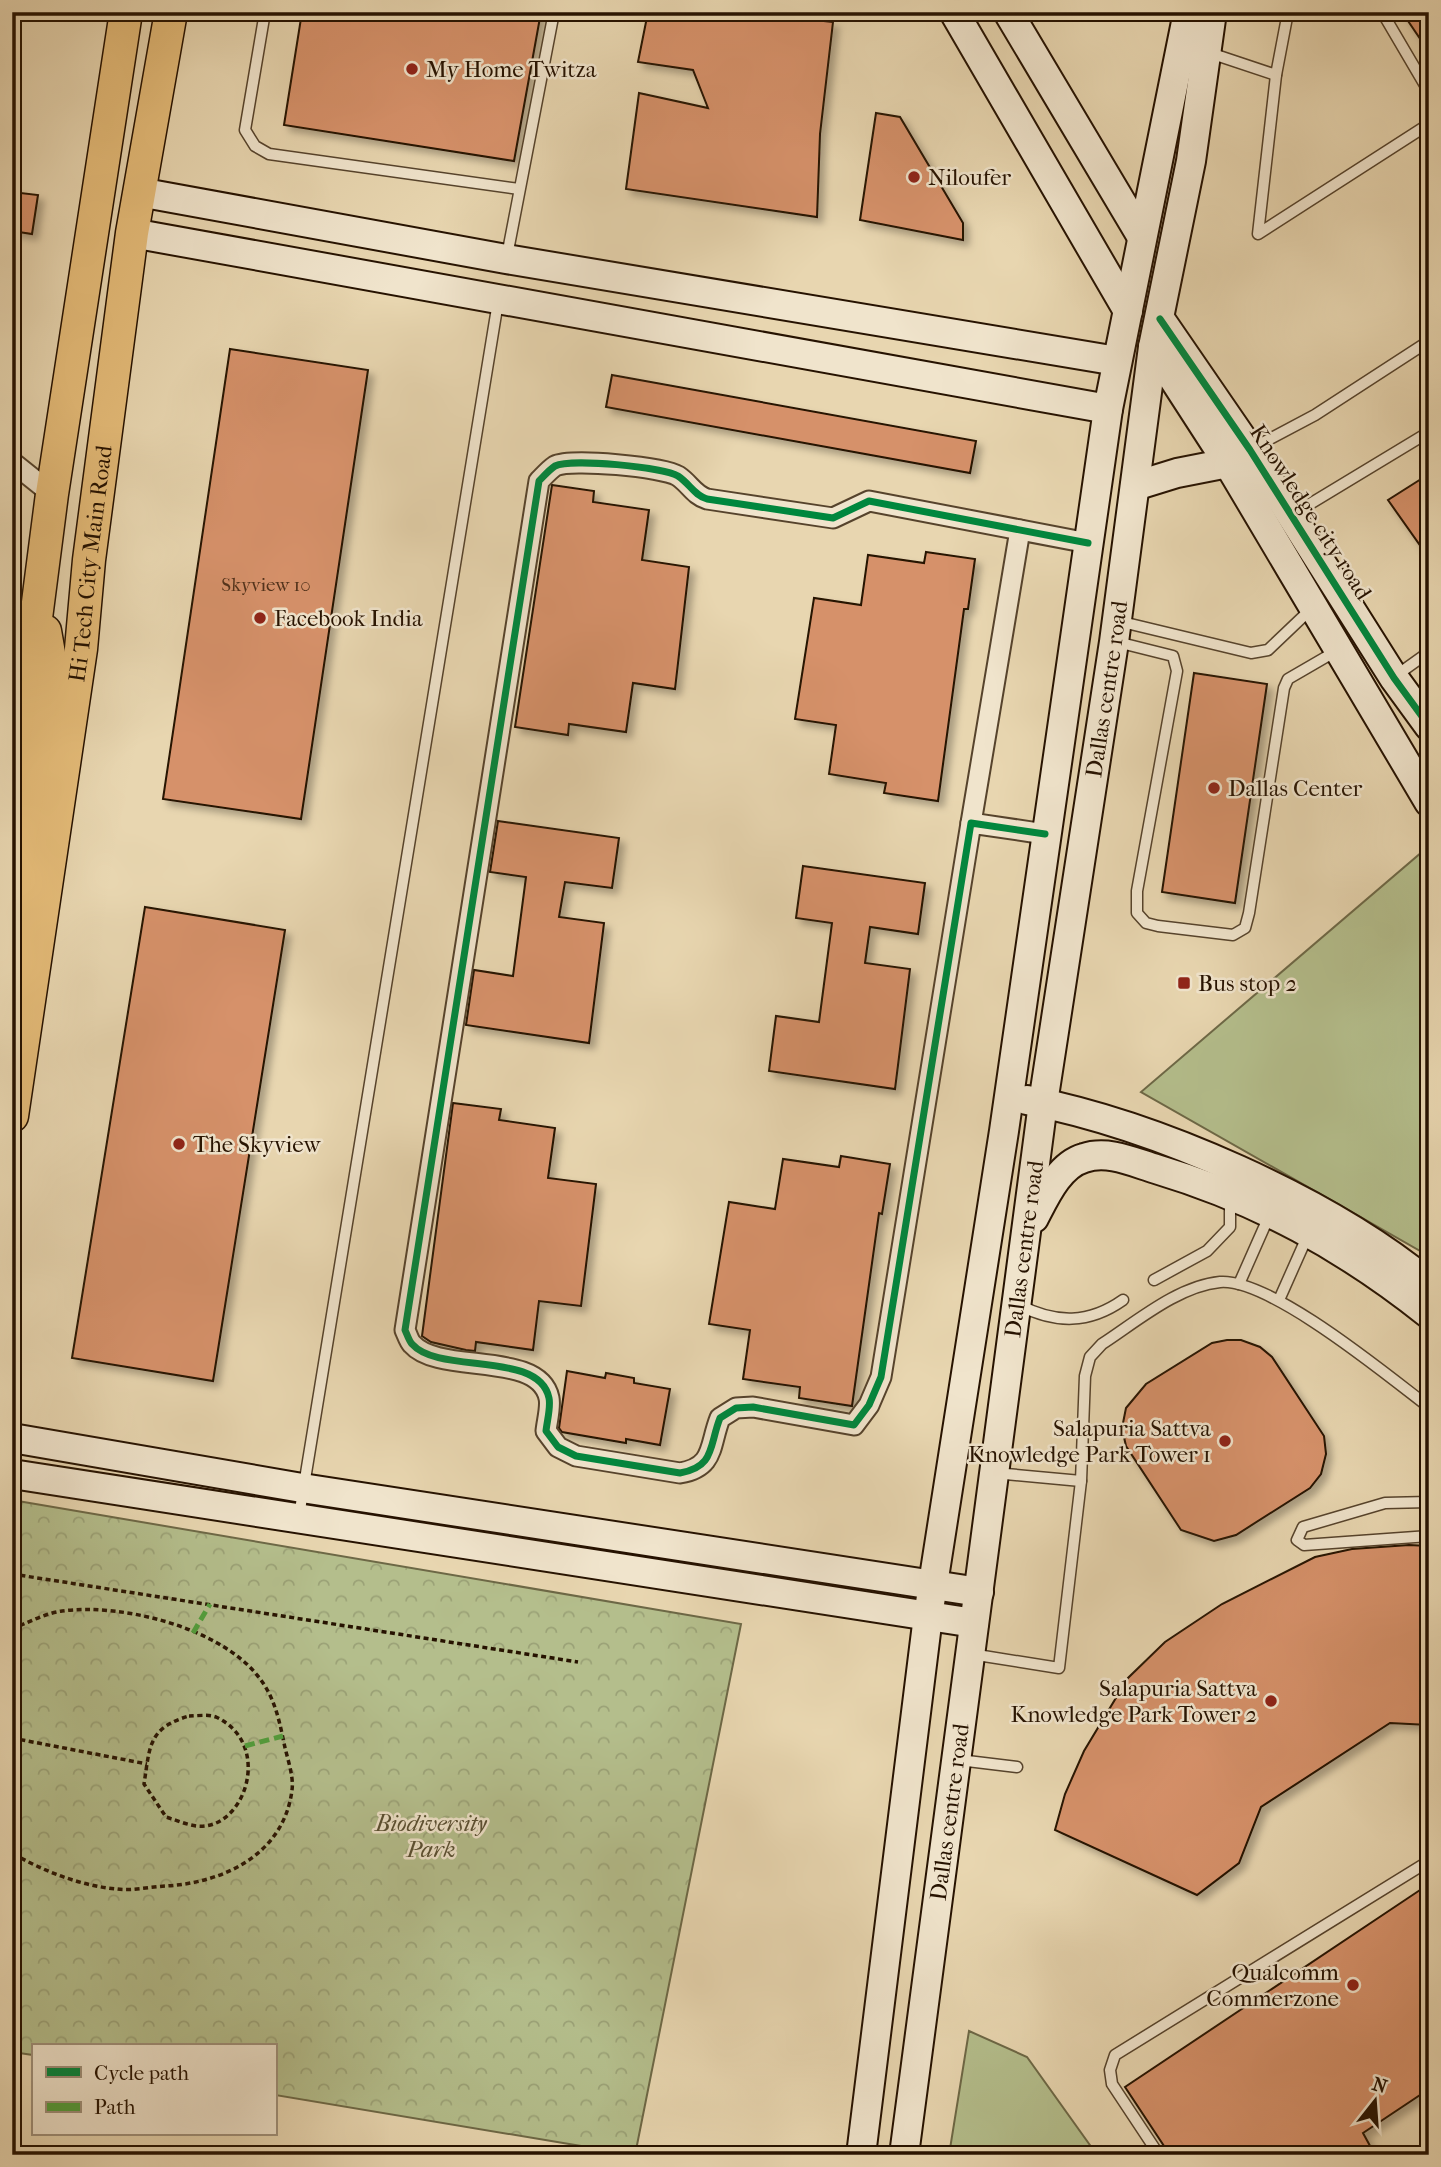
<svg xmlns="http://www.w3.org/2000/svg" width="1441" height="2167" font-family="'IM FELL French Canon',serif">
	<defs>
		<pattern id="park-crowns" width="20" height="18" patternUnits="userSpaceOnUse" patternTransform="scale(1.75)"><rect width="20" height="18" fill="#b4be8c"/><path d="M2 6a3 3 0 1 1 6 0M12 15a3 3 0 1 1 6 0" fill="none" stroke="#9ba277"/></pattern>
		<filter id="shadow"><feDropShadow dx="5.5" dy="5.5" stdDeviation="3.5" flood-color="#0004"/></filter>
	</defs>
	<rect width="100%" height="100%" fill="#e8d6b0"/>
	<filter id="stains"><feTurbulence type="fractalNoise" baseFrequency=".00286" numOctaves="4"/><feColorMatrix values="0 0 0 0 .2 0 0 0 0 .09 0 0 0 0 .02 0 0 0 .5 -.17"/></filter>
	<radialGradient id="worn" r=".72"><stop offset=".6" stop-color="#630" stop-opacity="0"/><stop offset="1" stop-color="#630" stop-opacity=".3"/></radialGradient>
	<g fill="#b4be8c" stroke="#6d6846" stroke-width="2">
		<path d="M1429,846V1256L1141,1092Z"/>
		<path d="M969,2031L1027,2057L1097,2155H949Z"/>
	</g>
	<path fill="url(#park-crowns)" stroke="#6d6846" stroke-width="2" d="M12,1500L741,1624L635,2155L275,2095V2046H33V2055L12,2052Z"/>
	<g fill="#d6916b" stroke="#261200" stroke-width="2" filter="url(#shadow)">
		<path d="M302,12H541L514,161L284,125Z"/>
		<path d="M648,12H740L833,22L820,134L817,217L626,189L639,93L708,108L693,70L638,62Z"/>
		<path d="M1402,12H1429V52Z"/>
		<path d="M876,113L900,117L963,223V240L860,220Z"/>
		<path d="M12,192L38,195L32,234L12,231Z"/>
		<path d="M230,349L368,370L301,819L163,799Z"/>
		<path d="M612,375L976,441L970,473L606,407Z"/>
		<path d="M1429,474V558L1388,500Z"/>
		<path d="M552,485L594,491L593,502L649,510L642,560L689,567L675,689L633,683L626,732L569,724L568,735L515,727Z"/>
		<path d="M926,552L975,559L968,609H964L938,801L884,793L886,783L829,774L836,725L795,719L814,598L861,605L868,555L924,563Z"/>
		<path d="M1194,673L1267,684L1235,903L1162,892Z"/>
		<path d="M498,821L619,838L612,888L565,882L559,917L604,923L589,1043L466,1025L474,970L513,976L526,877L490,872Z"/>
		<path d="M803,866L925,883L918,934L870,927L865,963L910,969L895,1089L769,1071L776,1016L819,1022L832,923L796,918Z"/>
		<path d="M145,907L285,930L213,1381L72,1358Z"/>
		<path d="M453,1103L501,1109L499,1120L555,1128L548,1178L596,1184L581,1306L539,1301L533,1350L476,1342L475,1351L466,1350L431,1342L422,1336Z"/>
		<path d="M841,1156L890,1164L882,1214L879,1213L852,1406L799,1398L800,1387L743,1379L750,1330L709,1324L729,1202L775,1209L783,1159L839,1167Z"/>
		<path d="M1227,1340H1241L1260,1347L1272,1357L1324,1436L1326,1454L1321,1474L1310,1488L1236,1535L1214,1541L1181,1530L1126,1446L1122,1428L1126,1408L1146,1384L1212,1343Z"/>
		<path d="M567,1371L605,1378L606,1373L634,1378V1383L670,1389L660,1445L626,1439V1443L562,1432L559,1428Z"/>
		<path d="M1409,1545L1429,1546V1725L1390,1723L1261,1807L1239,1863L1197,1895L1055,1830L1065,1794L1084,1751L1128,1678L1165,1642L1222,1604L1315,1557L1352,1549Z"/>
		<path d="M1429,1884V2089L1363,2133L1375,2155H1170L1125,2087Z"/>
	</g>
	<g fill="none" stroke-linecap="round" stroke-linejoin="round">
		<g stroke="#56432c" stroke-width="13">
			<g id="lane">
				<path d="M265,12L245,130L255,146L269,154L519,189"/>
				<path d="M1288,12L1276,75L1258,234L1429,124"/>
				<path d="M1382,12L1429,92"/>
				<path d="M1210,53L1276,75"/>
				<path d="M507,256L554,12"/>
				<path d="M1253,448L1315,415L1429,341"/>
				<path d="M1295,513L1429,432"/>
				<path d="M1118,621L1251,653L1268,650L1310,610"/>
				<path d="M1117,642L1173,656L1177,671L1137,891V913L1146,923L1158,926L1233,935L1245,928L1249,913L1284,688L1288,679L1338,650"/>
				<path d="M1394,677L1429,652"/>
				<path d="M1154,1280L1207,1251L1230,1227V1199"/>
				<path d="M1239,1284L1270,1214"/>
				<path d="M1279,1300L1307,1237"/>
				<path d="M1019,1305C1056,1324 1089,1324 1123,1300"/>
				<path d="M995,1473L1081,1481"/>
				<path d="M1429,1502L1385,1503L1303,1527L1297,1540L1304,1545L1429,1536"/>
				<path d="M299,1516L498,302"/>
				<path d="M971,1654L1059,1668L1081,1481L1085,1376L1090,1357L1102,1344C1136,1322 1178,1286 1220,1282C1270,1278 1387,1375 1429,1407"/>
				<path d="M959,1760L1017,1767"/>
				<path d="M1159,2155L1112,2084L1110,2070L1115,2055L1429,1861"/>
			</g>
		</g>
		<g stroke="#56432c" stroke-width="23">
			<g id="street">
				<path d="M12,462L52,494"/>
				<path d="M971,823L1020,530"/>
				<path d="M1045,834L971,823L881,1377L869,1405L854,1425L753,1407L736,1408L720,1418C709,1446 715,1467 680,1473L576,1456L558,1447L546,1431C547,1421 551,1407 549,1398C539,1350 439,1375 412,1344C409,1341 407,1334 405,1330L539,481C544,476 549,470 555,466C571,458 663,467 678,476C690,484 694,495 707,499L833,518L869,501L1088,543"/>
			</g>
		</g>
		<g stroke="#261200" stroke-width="32">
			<g id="secondary">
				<path d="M954,12L1128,311"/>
				<path d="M1008,12L1142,237"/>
				<path d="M139,192L506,259L1117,361"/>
				<path d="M132,233L1108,409"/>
				<path d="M1160,319L1250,450L1394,678L1429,726"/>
				<path d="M1153,347L1228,463L1429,802"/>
				<path d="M1135,486L1177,473L1228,463"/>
				<path d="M1027,1100C1156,1125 1327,1200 1429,1284"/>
				<path d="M1034,1218C1045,1197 1059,1165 1084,1158C1108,1150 1133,1162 1156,1169C1259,1200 1345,1247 1429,1314"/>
				<path d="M12,1438L302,1488L979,1592"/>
				<path d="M12,1474L974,1623"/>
				<path d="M861,2155L928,1616L1004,1131L1108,409L1188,12"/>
				<path id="s1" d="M904,2155L1043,1103L1114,642L1153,347L1191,161L1212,12"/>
			</g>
		</g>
		<g stroke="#261200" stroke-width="35">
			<g id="primary">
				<path d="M12,804L52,494L126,12"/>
				<path d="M18,943L54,682L45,631"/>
				<path id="s2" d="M12,1116L81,649L89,560L132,233L171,12"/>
			</g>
		</g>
		<g stroke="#261200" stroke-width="3.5" stroke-dasharray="5 3.5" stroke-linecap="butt">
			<path d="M12,1574L578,1662"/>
			<path d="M12,1629C27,1623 46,1613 62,1611C121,1603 218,1627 257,1675C274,1695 279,1719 284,1743C287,1758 294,1776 292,1790C284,1854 224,1883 165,1886C149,1887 132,1891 117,1889C81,1886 43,1871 12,1853"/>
			<path d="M189,1716C197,1716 208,1714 216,1717C274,1744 245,1831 197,1826C187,1825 176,1820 166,1817L144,1784C150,1746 148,1728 189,1716Z"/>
			<path d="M12,1738L147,1764"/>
		</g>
		<use href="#lane" stroke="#f0e4cc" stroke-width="10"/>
		<use href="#street" stroke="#f0e4cc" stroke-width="19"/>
		<use href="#secondary" stroke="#f0e4cc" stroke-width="28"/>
		<use href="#primary" stroke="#e4bb78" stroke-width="32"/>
		<g stroke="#50a03c" stroke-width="5" stroke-dasharray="10 5" stroke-linecap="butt">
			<path d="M193,1633L210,1604"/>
			<path d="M245,1746L283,1736"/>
		</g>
		<g stroke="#f0e4cc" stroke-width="11">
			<g id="cycleway">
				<path d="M1160,319L1250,450L1394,678L1429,726"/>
				<path d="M1045,834L971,823L881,1377L869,1405L854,1425L753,1407L736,1408L720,1418C709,1446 715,1467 680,1473L576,1456L558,1447L546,1431C547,1421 551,1407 549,1398C539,1350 439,1375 412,1344C409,1341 407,1334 405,1330L539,481C544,476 549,470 555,466C571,458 663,467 678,476C690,484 694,495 707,499L833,518L869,501L1088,543"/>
			</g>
		</g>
		<use href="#cycleway" stroke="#00873e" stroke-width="7"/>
	</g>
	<g fill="#8f2418" stroke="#f0e4cc" stroke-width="2.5">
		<circle cx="412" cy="69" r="7"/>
		<circle cx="914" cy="177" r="7"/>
		<circle cx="260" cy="618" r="7"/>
		<circle cx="1214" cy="788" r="7"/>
		<rect x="1177" y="976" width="14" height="14" rx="3.5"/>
		<circle cx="179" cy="1144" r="7"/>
		<circle cx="1225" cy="1441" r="7"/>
		<circle cx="1271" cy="1701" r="7"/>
		<circle cx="1353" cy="1985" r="7"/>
	</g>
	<g text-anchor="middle" stroke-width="5" stroke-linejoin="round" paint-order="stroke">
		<g font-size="19" fill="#52321b">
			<text x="266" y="591">Skyview 10</text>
		</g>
		<g font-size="23" fill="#261200" stroke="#f0e4cc" text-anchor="start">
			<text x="426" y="77">My Home Twitza</text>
			<text x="928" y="185">Niloufer</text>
			<text x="274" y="626">Facebook India</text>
			<text x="1228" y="796">Dallas Center</text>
			<text x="1198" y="991">Bus stop 2</text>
			<text x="193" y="1152">The Skyview</text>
			<text x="1211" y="1436" text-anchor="end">Salapuria Sattva<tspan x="1211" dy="26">Knowledge Park Tower 1</tspan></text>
			<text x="1257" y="1696" text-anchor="end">Salapuria Sattva<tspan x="1257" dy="26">Knowledge Park Tower 2</tspan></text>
			<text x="1339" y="1980" text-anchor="end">Qualcomm<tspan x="1339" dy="26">Commerzone</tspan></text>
		</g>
		<g font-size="23" fill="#261200" stroke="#f0e4cc">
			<text transform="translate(1311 512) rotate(57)" y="8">Knowledge city road</text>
			<text dy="8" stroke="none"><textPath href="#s2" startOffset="558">Hi Tech City Main Road</textPath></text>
			<text dy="8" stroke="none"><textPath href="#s1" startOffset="1480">Dallas centre road</textPath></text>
			<text dy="8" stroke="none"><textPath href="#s1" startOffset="914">Dallas centre road</textPath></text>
			<text dy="8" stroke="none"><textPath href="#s1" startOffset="346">Dallas centre road</textPath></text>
		</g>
		<g font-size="23" font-style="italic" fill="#584e31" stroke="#f0e4cc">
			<text x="431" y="1831">Biodiversity<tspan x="431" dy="26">Park</tspan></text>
		</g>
	</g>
	<rect width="1441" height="2167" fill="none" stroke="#e8d6b0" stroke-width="42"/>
	<rect x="14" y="14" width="1413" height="2139" fill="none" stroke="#261200" stroke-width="3.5"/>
	<rect x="21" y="21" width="1399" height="2125" fill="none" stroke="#261200" stroke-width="2"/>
	<rect x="32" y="2044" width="245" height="91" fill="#f0e4cc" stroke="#9f907a" stroke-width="2"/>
	<rect x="46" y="2067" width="35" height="10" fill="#00873e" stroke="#9f907a" stroke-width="2"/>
	<text x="94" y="2080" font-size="21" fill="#261200">Cycle path</text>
	<rect x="46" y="2102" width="35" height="10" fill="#50a03c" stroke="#9f907a" stroke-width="2"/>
	<text x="94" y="2114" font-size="21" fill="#261200">Path</text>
	<g transform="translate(1375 2101) rotate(17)" stroke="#f0e4cc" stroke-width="5" paint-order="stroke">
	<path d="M0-5L12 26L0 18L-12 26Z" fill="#261200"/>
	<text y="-10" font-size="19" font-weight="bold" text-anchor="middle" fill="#261200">N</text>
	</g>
	<rect width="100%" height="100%" filter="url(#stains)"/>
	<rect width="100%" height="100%" fill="url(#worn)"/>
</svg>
